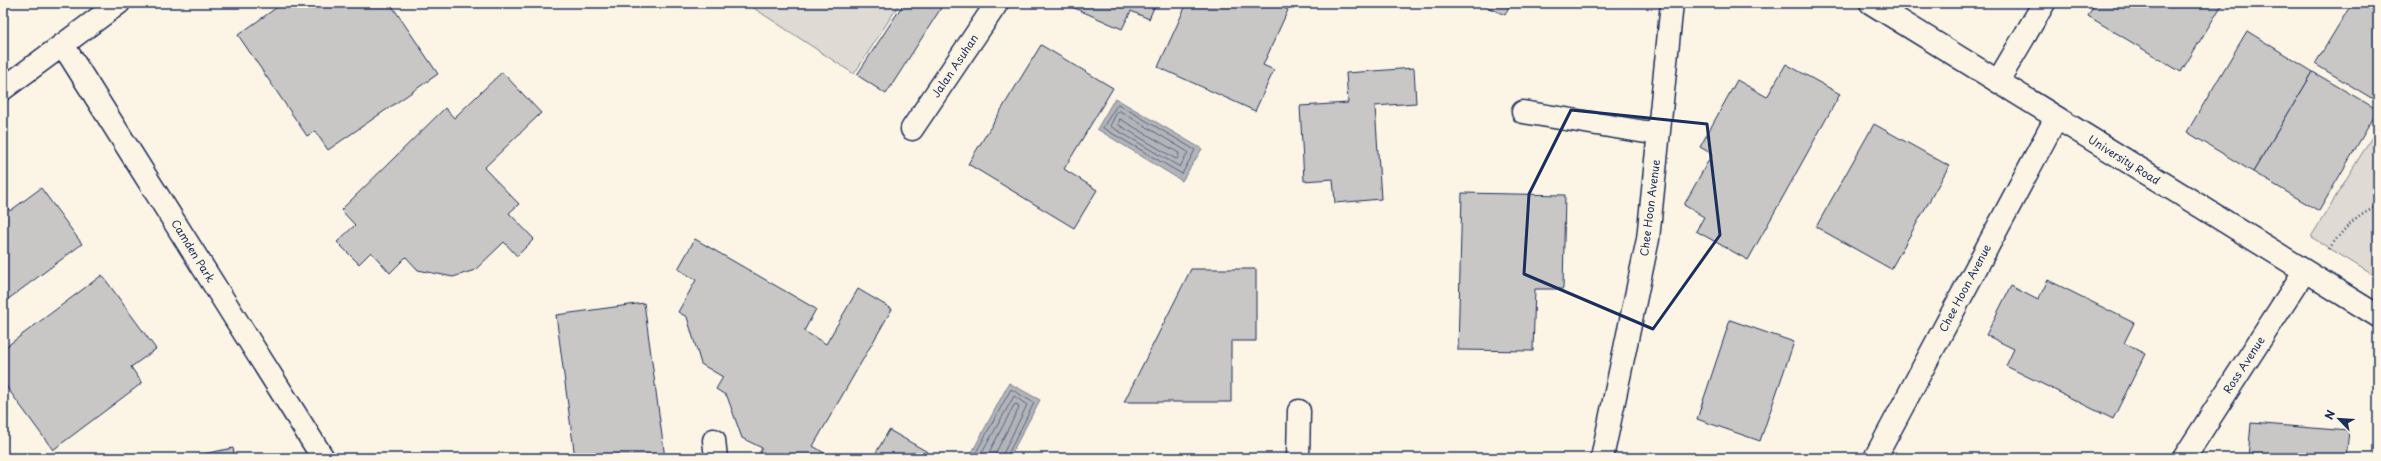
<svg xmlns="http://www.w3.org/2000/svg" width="2381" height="461" font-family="'Playpen Sans',sans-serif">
	<rect width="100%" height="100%" fill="#fcf5e5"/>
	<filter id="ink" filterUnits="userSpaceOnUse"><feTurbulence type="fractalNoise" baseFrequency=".025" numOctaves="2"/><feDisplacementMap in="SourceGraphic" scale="8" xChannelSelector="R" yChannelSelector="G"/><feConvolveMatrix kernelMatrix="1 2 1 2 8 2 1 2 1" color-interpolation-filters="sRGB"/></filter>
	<g filter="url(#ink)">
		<g fill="#dfdbd4" stroke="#7d8599">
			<path d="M746,3H900L854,74Z"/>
			<path d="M2378,127V278L2311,237Z"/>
		</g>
		<g fill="#b2b4b8" stroke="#767f94">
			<path d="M1115,98L1202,149L1182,181L1097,129Z"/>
			<path d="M1009,383L1040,400L1009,458H969Z"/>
		</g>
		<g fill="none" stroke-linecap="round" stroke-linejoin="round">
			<g stroke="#576482" stroke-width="1">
				<path d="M1118,104L1195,150L1182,174L1103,128Z"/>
				<path d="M1120,111L1188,152L1180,167L1110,126L1117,112Z"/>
				<path d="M1120,119L1179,153L1178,158L1176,159L1119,125Z"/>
				<path d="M973,458L1011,389L1034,403L1006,458"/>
				<path d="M979,458L1014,396L1027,405L1001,458"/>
				<path d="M986,458L1014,405L1017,404L1019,408L997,450L995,458"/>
			</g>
		</g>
		<g fill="#c8c7c6" stroke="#1b2f5e">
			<path d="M283,3H390L438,74L328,150L315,131L307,136L238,35Z"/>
			<path d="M904,3H934L941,8L886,94L857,75Z"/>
			<path d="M1063,3H1156L1149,19L1131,11L1122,29Z"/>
			<path d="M1187,3H1274L1288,10L1263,65L1274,70L1255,111L1158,67Z"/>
			<path d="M1478,3H1511L1505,15Z"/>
			<path d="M2095,3H2223L2181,72L2088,16Z"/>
			<path d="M2352,3H2378V102L2315,64Z"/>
			<path d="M2247,31L2313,72L2253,172L2187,132Z"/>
			<path d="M1041,45L1113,88L1064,169L1097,190L1074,228L968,164Z"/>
			<path d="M1786,64L1840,94L1748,260L1696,231L1704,217L1684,205L1712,154L1700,147L1737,80L1767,97Z"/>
			<path d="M1414,68L1416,103L1375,106L1381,199L1335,203L1333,179L1304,181L1300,106L1348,103L1346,73Z"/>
			<path d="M502,72L541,113L484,168L519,204L509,213L534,239L517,256L504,242L475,270L453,277L418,270L406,257L390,273L371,252L359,264L337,242L355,225L341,210L445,108L454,118Z"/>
			<path d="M2313,72L2378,110L2319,211L2253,172Z"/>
			<path d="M1874,124L1949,166L1891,269L1816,227Z"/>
			<path d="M41,188L82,244L3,303V201L10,211Z"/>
			<path d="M1462,193L1565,195L1563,289H1535L1533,351L1458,350Z"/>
			<path d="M695,239L816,309L804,331L826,344L858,289L892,309L813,446L829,456L827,458H757L762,448L742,438L727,396L716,389L723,377L701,364L687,317L678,312L696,280L678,269Z"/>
			<path d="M1191,269H1256V341H1231V402H1124Z"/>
			<path d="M102,275L156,349L131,367L142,383L53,450L3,382V349Z"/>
			<path d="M2048,280L2134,323L2124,343L2145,354L2113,419L2006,366L2014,349L1986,335L2011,286L2038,300Z"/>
			<path d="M644,303L665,458H575L556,315Z"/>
			<path d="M1730,320L1794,342L1760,441L1697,419Z"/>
			<path d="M2251,423L2349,431L2346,458H2248Z"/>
			<path d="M889,430L938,458H873Z"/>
			<path d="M233,448L235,458H183Z"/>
		</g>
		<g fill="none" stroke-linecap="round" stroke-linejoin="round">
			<g stroke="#1b2f5e" stroke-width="25">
				<g id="minor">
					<path d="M1871,3L2378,316"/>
					<path d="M63,45L323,458"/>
					<path d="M1998,81L2044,3"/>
					<path d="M3,89L119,3"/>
					<path d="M1523,112L1658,134"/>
					<path d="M912,129L997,3"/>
					<path d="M714,440L716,458"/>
					<path d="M1298,458L1299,411"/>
					<path d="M1602,458L1648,239L1672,3"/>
					<path d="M1875,458L2056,118"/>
					<path d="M2184,458L2304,272"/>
				</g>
			</g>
			<path stroke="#1b2f5e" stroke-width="2.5" stroke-dasharray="1 3" stroke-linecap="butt" d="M2329,249C2343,229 2356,216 2378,206"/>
			<use href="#minor" stroke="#fcf5e5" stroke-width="22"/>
		</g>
	</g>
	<path fill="none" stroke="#1b2f5e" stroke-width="3" stroke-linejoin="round" d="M1571,110L1707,124L1720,235L1653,329L1524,274L1529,194Z"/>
	<g text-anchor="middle" stroke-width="3" stroke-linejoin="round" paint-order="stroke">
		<g font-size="11" fill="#1b2f5e" stroke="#fcf5e5">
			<text transform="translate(955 66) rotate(-56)" y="4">Jalan Asuhan</text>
			<text transform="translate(2124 160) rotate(32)" y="4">University Road</text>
			<text transform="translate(1650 208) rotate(-83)" y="4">Chee Hoon Avenue</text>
			<text transform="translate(193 251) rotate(58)" y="4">Camden Park</text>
			<text transform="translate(1965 288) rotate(-62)" y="4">Chee Hoon Avenue</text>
			<text transform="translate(2244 365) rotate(-57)" y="4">Ross Avenue</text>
		</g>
	</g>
	<rect width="2381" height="461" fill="none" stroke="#fcf5e5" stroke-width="16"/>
	<rect x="8" y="8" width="2365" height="445" fill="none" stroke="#1b2f5e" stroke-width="1.5" filter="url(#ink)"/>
	<g transform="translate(2339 419) rotate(295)" stroke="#fcf5e5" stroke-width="3" paint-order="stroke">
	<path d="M0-3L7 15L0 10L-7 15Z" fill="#1b2f5e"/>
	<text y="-6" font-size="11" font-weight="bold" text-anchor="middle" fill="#1b2f5e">N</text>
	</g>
</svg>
